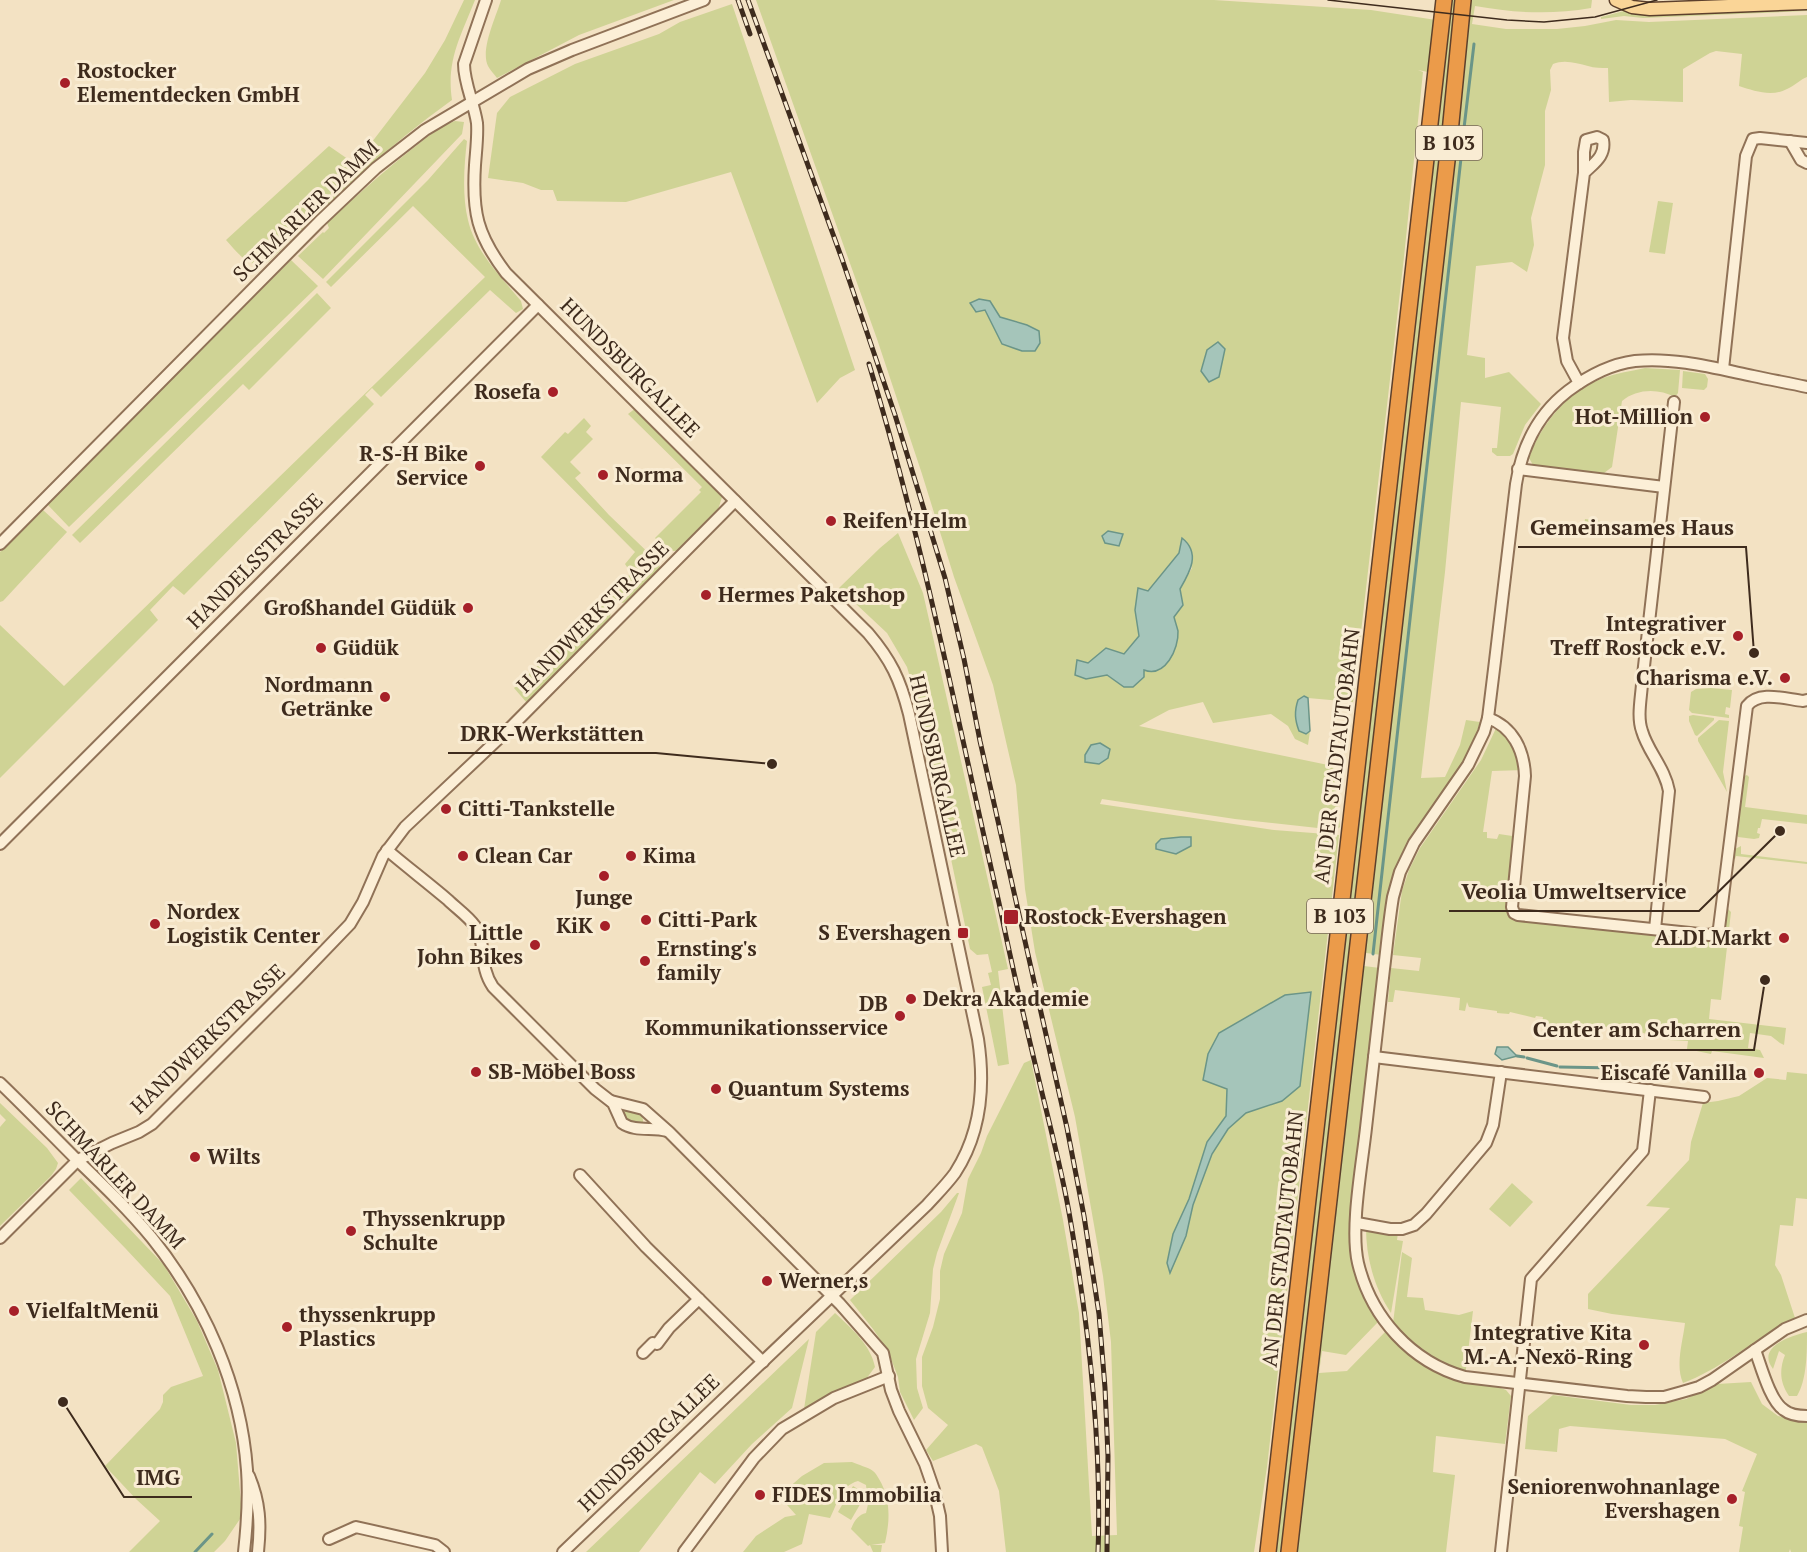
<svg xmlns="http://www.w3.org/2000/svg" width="1807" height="1552" font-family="'PT Serif',serif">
	<rect width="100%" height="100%" fill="#f3e2c3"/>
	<g fill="#cfd395" fill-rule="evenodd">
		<path d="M464,0H475C461,36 446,60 452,100C386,147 328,204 269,261C251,272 238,253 226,240L329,146L355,164L425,73L445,40Z"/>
		<path d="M501,0H674L579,35L497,78C494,74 490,70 488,66C480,50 496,17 501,0Z"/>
		<path d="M756,0H1214L1371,10L1436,20L1378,516L1428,72L1418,70L1423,72L1404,257L1353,702L1308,698L1304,696L1306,734L1310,731L1308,745L1295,739L1288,726L1271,714L1213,723L1203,702L1169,710L1139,726L1333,766L1340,827L1336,830L1235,819L1102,799L1100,804L1274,830L1339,835L1267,1467L1254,1552H1006L999,1491L982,1447L976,1444L933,1461L926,1450L948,1425L928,1408L922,1386V1357L933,1327L940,1299V1271L944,1254L962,1213L968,1179L981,1153L987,1136L1024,1063L1031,1060L1063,1220L1079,1313L1092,1536L1117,1535L1111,1342L1103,1276L1075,1117L1035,952L1025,889L1016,785L993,685L954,577L922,474L877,339ZM1182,538L1192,568L1180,589L1183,604L1174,617L1178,632L1176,644L1144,669L1133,686L1124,687L1088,663L1106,648L1124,654L1140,635L1135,610L1139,588L1148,591L1179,553Z"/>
		<path d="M1452,0H1459L1282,1552H1276Z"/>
		<path d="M1471,0H1592L1591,8C1552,15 1514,13 1475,6L1472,24L1506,29H1557L1585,26L1616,20L1649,22L1807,15V77C1801,79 1794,86 1787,89C1772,97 1754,91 1739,86L1742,54L1716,51L1710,53L1683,69V102L1631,100L1609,102L1608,68C1602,68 1594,68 1588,66C1577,63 1564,59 1553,64L1550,70L1551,90L1545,111V165L1531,218L1534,245L1527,272L1512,262L1476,266L1467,355L1485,358V378L1509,372L1541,404L1525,425L1513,454L1510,456H1497L1492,452V448H1497L1501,407L1461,402L1445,572L1421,778L1445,777L1460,745L1466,720L1480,722C1475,738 1471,755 1462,769C1444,799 1416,824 1402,856C1388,886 1387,922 1382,955L1366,953L1364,966L1380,968L1353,1260C1358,1283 1366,1302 1378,1322L1346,1355L1322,1351L1319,1373L1347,1371L1386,1331L1413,1355L1506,1390L1511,1396L1505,1444L1436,1436L1433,1472L1455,1475L1446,1552H1295Z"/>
		<path d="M732,4L855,370L840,378L817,403L731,172L626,202L557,201L553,190H541L523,183L488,178L497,113L510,97L575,64L659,34L680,22Z"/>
		<path d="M1807,8V11L1643,18L1624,16L1601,19V17L1624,11L1649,15Z"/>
		<path d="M455,121L464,122L462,134L323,279L298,256L323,232L324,233L329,228L327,223C355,197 382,173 412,149C425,139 439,126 455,121Z"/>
		<path d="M464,139L467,141C464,165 462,196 468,220C475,251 501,277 521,301L523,309L516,313L490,290L381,397L372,388L365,395L374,404L184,595L173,586L150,610L158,620L0,778V625L64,686L485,277L413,206L331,287L326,282L428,180Z"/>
		<path d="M1658,201L1673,203L1665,254L1649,252Z"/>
		<path d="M291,260L318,286L69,527L47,504Z"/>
		<path d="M317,293L331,308L249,390L243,384L80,543L72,535Z"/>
		<path d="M1645,368L1680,370L1678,393L1675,397C1658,388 1636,389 1622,401L1612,467L1604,473L1533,465L1529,458C1541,424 1568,391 1603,378C1617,373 1631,371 1645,368Z"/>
		<path d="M1683,371L1705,374L1708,379L1707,387L1704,390L1682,388Z"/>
		<path d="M636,408L720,492L722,497L718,510L678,551H668L655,538L701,492L699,490L702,487L628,414Z"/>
		<path d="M584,418L591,426L586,432L593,439L570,462L581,473L575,478L609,515L659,563L660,568L630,599L623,603L616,601L610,596L631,573L625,564L635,552L541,457L565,432L568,434Z"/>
		<path d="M43,510L67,532L3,601L0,602V552Z"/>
		<path d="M1585,519L1601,521L1599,538L1583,536Z"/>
		<path d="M898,533L923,593L1008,969L998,971L1009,1064L998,1066L982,987L991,985L988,973L992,972L988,954L977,955L970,949L920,712L907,667L887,633L839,588L880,548Z"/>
		<path d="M605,603L611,608L610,620L606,625L527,703L514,688Z"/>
		<path d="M1711,688L1732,690L1730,708L1726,707L1725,714L1729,715V718L1692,713L1689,710L1691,692L1696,689Z"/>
		<path d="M1693,715L1714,718V720L1697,736L1695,735L1689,721V716Z"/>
		<path d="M1719,720L1729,721L1723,772L1727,792L1698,741V738Z"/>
		<path d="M1499,722L1510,731L1525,770L1492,771L1483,832H1487V838L1497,839L1499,834L1519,837L1514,913L1714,934L1722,908L1728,909L1731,912L1721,1000L1711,999L1709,1019L1786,1028L1784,1045L1780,1043L1771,1036L1750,1033L1748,1048L1760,1050L1764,1058L1712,1051L1711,1054L1687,1049L1688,1041L1669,1040L1651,1036L1631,1028L1614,1026L1594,1028L1557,1023L1556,1026H1549V1024L1542,1023L1543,1017L1536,1016L1535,1018L1510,1012L1509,1014L1497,1013V1011L1469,1007L1467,1002L1465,1011L1459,1010L1460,998L1395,990L1393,1002H1388L1391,968L1419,971L1421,958L1393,955L1402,891L1409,870L1420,848L1481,760Z"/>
		<path d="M1747,775L1749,777L1745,807L1807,815V824L1762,819L1760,828H1758L1757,833L1760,834L1759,838L1754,839L1738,837L1736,833L1742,777Z"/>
		<path d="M1741,846V854L1807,862V864L1736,856L1735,859H1733L1735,849Z"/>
		<path d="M1787,1072L1807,1074V1199L1796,1198L1793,1226L1780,1225L1775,1265L1781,1275L1795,1318C1757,1337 1723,1368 1683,1383C1675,1365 1683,1341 1685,1323L1612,1314L1588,1309V1294L1670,1208L1646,1206L1689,1160L1691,1142L1703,1103L1718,1101L1739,1096L1767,1078L1786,1080Z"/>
		<path d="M0,1103L47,1148L58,1163L56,1169L51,1176L0,1226V1127L6,1120L0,1114Z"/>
		<path d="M631,1109C638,1113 644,1114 643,1123L628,1124L622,1114L626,1110Z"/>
		<path d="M81,1178L164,1265L197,1321L218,1370L236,1443L242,1516L225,1541L214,1552H129L160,1521L136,1499L105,1466L160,1409L163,1402V1395L171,1387L203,1376L170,1296L126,1249L69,1190Z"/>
		<path d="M1512,1183L1533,1202L1510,1227L1489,1209Z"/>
		<path d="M957,1193H959L937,1253L933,1269L930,1313L916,1359L917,1388L923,1408L914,1420L900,1392L898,1377L888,1351L873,1329L850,1300L941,1212Z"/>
		<path d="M1366,1227L1398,1233L1397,1240L1403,1241L1391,1313C1374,1287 1366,1258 1366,1227Z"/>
		<path d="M1402,1252L1412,1258L1407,1297L1423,1298L1425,1310L1459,1315L1473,1311L1465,1377L1452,1373L1392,1331Z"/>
		<path d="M835,1313C851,1328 871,1345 875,1367L866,1379L804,1409L816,1332Z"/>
		<path d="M1807,1332C1807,1352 1807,1380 1797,1396H1789C1780,1383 1779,1370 1785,1355L1779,1351L1773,1369C1756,1347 1790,1336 1807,1332Z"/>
		<path d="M809,1339L792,1408L752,1444L715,1484L700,1472L639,1552H586Z"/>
		<path d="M1751,1382L1762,1404L1778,1416L1807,1422V1552H1791L1790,1549L1789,1552H1739L1743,1527L1739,1526L1745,1492L1742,1491L1757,1454L1725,1439L1570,1426L1559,1429L1557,1452L1525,1449L1528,1416L1553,1395L1631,1405H1655L1686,1399L1717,1384Z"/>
		<path d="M852,1462C858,1465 868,1467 873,1471C876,1473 877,1476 879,1479C891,1499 890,1521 885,1543L871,1545H882L881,1552H873L870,1545L868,1546L851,1529C854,1521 858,1515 866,1513L868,1504L866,1485L858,1481C840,1486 838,1503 830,1518L809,1514L802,1544L784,1552H743L756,1536L785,1517L796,1515L779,1496L802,1476L824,1463Z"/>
		<path d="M853,1486L866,1494L851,1520L838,1512Z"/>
	</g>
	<g fill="#a5c5ba" stroke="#6b9588" stroke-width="1.5">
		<path d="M979,299L990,301L1000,317L1027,325L1039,331L1040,343L1035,351H1022L1002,344L985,310L976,312L970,303Z"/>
		<path d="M1218,342L1225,349L1219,377L1209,382L1201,371L1207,350Z"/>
		<path d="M1108,531L1123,534L1119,546L1105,543L1102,536Z"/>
		<path d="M1182,538C1201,553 1190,572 1180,589L1183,605L1174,617C1175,621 1177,627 1178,631C1179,649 1165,678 1144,670V677L1133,687H1124L1107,675L1086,679L1075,675L1077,660L1088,663L1106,648L1124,654L1139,636L1135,610L1138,588L1148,591L1179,553Z"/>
		<path d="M1304,696L1308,698L1310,731L1306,734L1299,731C1295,720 1294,712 1298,700Z"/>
		<path d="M1100,743L1110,749L1108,758L1099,764L1085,762V755L1091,745Z"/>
		<path d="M1181,837H1191V846L1176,854L1156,849V844L1161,839Z"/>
		<path d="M1311,992L1300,1086L1282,1101L1246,1113L1228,1129L1212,1154L1193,1205L1186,1236L1170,1273L1167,1263L1173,1234L1189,1199L1207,1142L1226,1116L1227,1089L1203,1080L1208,1054L1219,1033L1285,995Z"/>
		<path d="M1497,1047H1508L1517,1056L1502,1060L1495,1054Z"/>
	</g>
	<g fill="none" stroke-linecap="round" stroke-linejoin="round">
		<g stroke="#6b9588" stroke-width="3">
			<path d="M1464,128L1474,44"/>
			<path d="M1373,954L1463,140"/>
			<path d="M1517,1056L1524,1057"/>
			<path d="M1527,1058L1557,1066"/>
			<path d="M1560,1067L1615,1068"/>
			<path d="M195,1552L212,1534"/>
		</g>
		<g stroke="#907257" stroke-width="14">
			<g id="minor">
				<path d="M486,0L464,64C464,83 474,103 477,123C478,136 476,151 475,165C472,212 477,235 506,273L868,633C891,660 900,679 909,714L978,1039C985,1085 981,1133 955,1173C947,1184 937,1194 927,1205L563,1552"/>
				<path d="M1790,141L1801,160L1807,163"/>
				<path d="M1723,369L1746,156L1753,139L1760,138L1807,143"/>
				<path d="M1579,383L1567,361L1563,338L1584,173V152L1586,140L1597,137L1603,140C1606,156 1594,163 1584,173"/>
				<path d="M1807,387C1789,383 1771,380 1753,376C1715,368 1674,357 1635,361C1611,364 1588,376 1568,391C1538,414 1522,447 1516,484L1495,661L1488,718L1484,732L1468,765L1414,843L1400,872L1393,897C1389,921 1387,945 1384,969C1378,1022 1372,1075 1366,1128C1362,1165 1350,1228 1358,1263C1371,1317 1411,1362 1465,1377L1627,1396L1646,1397H1664L1682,1392L1699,1387L1712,1380L1785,1329L1807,1320"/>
				<path d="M1518,469L1664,487"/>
				<path d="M0,544L319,222L376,168L425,130L528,69L572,50L704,0"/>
				<path d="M1488,718C1513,727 1524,750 1525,776L1512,907L1514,913L1518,915L1709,935L1717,932L1719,928L1747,706C1759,690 1785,699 1803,701L1807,700"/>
				<path d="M0,844L538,305"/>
				<path d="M387,850C407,867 428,883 448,900C456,908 468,916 475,926C487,944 478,965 493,987L595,1089L613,1103L622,1123C635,1132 652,1127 667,1131"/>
				<path d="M1655,929L1669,791C1665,768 1648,752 1642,731C1637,717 1641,699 1642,684L1674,402"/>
				<path d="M1374,1057L1704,1097"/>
				<path d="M0,1083C26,1108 51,1134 77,1160C103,1185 129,1210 152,1238C205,1304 241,1386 247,1470C249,1497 247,1525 244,1552"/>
				<path d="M611,1101L643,1109L669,1132L840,1304L883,1353L891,1390L899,1411L925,1464L934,1490L940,1516L942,1552"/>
				<path d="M580,1175L646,1247L763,1362"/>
				<path d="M1357,1223L1390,1229H1402L1414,1225L1426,1214L1486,1143L1493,1125L1501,1072"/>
				<path d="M0,1238L78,1160L112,1143L139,1132L152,1124L298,978L350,924L363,902L383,856L405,827L510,728L735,501"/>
				<path d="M1755,1350C1761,1366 1770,1401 1784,1410C1790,1415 1799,1416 1807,1416"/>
				<path d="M643,1353L653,1343L657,1344L669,1328L699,1299"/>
				<path d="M249,1476C260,1502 261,1524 258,1552"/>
				<path d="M329,1539L356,1527L435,1545L444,1552"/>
				<path d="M684,1552L754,1458L782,1429L834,1398L889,1376"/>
				<path d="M1501,1552L1531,1279L1643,1151L1650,1090"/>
			</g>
		</g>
		<g stroke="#5d402c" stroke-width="15">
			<path id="major" d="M1616,0L1632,7L1650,9L1807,3"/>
		</g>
		<g stroke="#5d402c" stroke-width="18">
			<g id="highway">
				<path d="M1268,1552L1444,0"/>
				<path d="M1289,1552L1449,143L1463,0"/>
			</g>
		</g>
		<use href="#minor" stroke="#fcefd7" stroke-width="10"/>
		<use href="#major" stroke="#fad597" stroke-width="12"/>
		<use href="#highway" stroke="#eb9b4a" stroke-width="15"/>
		<path stroke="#3e2b1d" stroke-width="1.5" d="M1328,0L1507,20L1544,22L1595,17L1657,0"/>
		<g stroke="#3e2b1d" stroke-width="5">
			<g id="rail">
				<path d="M738,0L750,34"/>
				<path d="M748,0L842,259L895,415L945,578L964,659L980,741L1067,1128L1084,1216L1099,1314L1105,1388L1108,1456L1107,1552"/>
				<path d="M869,364C923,541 958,723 999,903C1011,961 1024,1018 1038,1076C1049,1123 1062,1170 1070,1218C1089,1328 1102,1441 1098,1552"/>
			</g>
		</g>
		<use href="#rail" stroke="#f9ecd3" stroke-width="3" stroke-dasharray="9" stroke-linecap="butt"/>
	</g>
	<g fill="#a62029" stroke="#f9ecd3" stroke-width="2">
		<circle cx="65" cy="83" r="6"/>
		<circle cx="553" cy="392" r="6"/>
		<circle cx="1705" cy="417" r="6"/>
		<circle cx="480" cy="466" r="6"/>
		<circle cx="603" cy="475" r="6"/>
		<circle cx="831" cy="521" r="6"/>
		<circle cx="706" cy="595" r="6"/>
		<circle cx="468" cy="608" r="6"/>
		<circle cx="1738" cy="636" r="6"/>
		<circle cx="321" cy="648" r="6"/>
		<circle cx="1785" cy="678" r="6"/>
		<circle cx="385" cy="697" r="6"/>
		<circle cx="446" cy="809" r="6"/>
		<circle cx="463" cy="856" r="6"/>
		<circle cx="631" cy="856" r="6"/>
		<circle cx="604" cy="876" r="6"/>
		<rect x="1003" y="909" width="16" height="16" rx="3"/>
		<circle cx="646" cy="920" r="6"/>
		<circle cx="155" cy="924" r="6"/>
		<circle cx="605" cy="926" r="6"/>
		<rect x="957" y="927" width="12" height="12" rx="3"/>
		<circle cx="1784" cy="938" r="6"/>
		<circle cx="535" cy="945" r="6"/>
		<circle cx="645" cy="961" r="6"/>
		<circle cx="911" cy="999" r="6"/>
		<circle cx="900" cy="1016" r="6"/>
		<circle cx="476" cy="1072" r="6"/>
		<circle cx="1759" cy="1073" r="6"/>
		<circle cx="716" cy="1089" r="6"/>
		<circle cx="195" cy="1157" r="6"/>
		<circle cx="351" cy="1231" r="6"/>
		<circle cx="767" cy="1281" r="6"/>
		<circle cx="14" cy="1311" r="6"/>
		<circle cx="287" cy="1327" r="6"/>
		<circle cx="1644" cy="1345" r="6"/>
		<circle cx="760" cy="1495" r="6"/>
		<circle cx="1732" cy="1499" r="6"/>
	</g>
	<g text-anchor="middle" stroke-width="6" stroke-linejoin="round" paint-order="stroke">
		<g fill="#f9ecd3" stroke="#766554" stroke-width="1.5">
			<rect x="1416" y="126" width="66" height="34" rx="4.5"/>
			<rect x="1307" y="899" width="66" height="34" rx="4.5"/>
		</g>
		<g font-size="20" font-weight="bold" fill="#3e2b1d">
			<text x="1449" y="150">B 103</text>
			<text x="1340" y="923">B 103</text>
		</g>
		<g font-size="21" font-weight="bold" fill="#3e2b1d" stroke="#f9ecd3" text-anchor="start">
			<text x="77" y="78">Rostocker<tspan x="77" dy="24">Elementdecken GmbH</tspan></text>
			<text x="541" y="399" text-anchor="end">Rosefa</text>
			<text x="1693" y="424" text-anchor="end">Hot-Million</text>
			<text x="468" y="461" text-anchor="end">R-S-H Bike<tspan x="468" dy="24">Service</tspan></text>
			<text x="615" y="482">Norma</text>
			<text x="843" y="528">Reifen Helm</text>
			<text x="718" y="602">Hermes Paketshop</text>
			<text x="456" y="615" text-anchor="end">Großhandel Güdük</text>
			<text x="1726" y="631" text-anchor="end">Integrativer<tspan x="1726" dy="24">Treff Rostock e.V.</tspan></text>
			<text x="333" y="655">Güdük</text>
			<text x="1773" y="685" text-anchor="end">Charisma e.V.</text>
			<text x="373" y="692" text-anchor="end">Nordmann<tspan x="373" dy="24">Getränke</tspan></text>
			<text x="458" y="816">Citti-Tankstelle</text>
			<text x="475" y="863">Clean Car</text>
			<text x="643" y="863">Kima</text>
			<text x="604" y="905" text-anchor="middle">Junge</text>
			<text x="167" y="919">Nordex<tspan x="167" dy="24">Logistik Center</tspan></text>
			<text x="1024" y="924">Rostock-Evershagen</text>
			<text x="658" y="927">Citti-Park</text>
			<text x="593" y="933" text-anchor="end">KiK</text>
			<text x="523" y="940" text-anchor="end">Little<tspan x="523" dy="24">John Bikes</tspan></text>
			<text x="951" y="940" text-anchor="end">S Evershagen</text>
			<text x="1772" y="945" text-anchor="end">ALDI Markt</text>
			<text x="657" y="956">Ernsting's<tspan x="657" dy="24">family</tspan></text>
			<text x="923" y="1006">Dekra Akademie</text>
			<text x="888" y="1011" text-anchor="end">DB<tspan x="888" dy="24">Kommunikationsservice</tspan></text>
			<text x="488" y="1079">SB-Möbel Boss</text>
			<text x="1747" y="1080" text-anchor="end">Eiscafé Vanilla</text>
			<text x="728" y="1096">Quantum Systems</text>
			<text x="207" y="1164">Wilts</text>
			<text x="363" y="1226">Thyssenkrupp<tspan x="363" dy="24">Schulte</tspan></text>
			<text x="779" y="1288">Werner,s</text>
			<text x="26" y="1318">VielfaltMenü</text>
			<text x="299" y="1322">thyssenkrupp<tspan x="299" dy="24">Plastics</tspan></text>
			<text x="1632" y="1340" text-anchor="end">Integrative Kita<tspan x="1632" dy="24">M.-A.-Nexö-Ring</tspan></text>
			<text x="1720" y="1494" text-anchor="end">Seniorenwohnanlage<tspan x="1720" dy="24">Evershagen</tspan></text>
			<text x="772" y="1502">FIDES Immobilia</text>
		</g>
		<g font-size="21" fill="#3e2b1d" stroke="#f9ecd3">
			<text transform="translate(306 211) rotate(-44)" y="7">SCHMARLER DAMM</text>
			<text transform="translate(630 368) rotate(45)" y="7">HUNDSBURGALLEE</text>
			<text transform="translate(255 561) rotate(-45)" y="7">HANDELSSTRASSE</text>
			<text transform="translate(593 617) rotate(-45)" y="7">HANDWERKSTRASSE</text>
			<text transform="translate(1337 756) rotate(-83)" y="7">AN DER STADTAUTOBAHN</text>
			<text transform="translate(937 766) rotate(77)" y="7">HUNDSBURGALLEE</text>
			<text transform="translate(208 1039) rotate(-44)" y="7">HANDWERKSTRASSE</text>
			<text transform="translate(115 1175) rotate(47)" y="7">SCHMARLER DAMM</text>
			<text transform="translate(1283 1239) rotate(-84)" y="7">AN DER STADTAUTOBAHN</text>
			<text transform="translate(649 1443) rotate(-44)" y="7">HUNDSBURGALLEE</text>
		</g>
	</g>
	<path fill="none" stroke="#3e2b1d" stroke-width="2" d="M1754 653L1746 547H1518M772 764L656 753H448M1780 831L1699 911H1449M1765 980L1754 1050H1521M63 1402L124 1497H192"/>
	<g fill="#3e2b1d" stroke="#f9ecd3" stroke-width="2">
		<circle cx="1754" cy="653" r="6"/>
		<circle cx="772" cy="764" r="6"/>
		<circle cx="1780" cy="831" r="6"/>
		<circle cx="1765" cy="980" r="6"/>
		<circle cx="63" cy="1402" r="6"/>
	</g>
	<g font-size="22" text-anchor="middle" font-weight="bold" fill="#3e2b1d" stroke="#f9ecd3" stroke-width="6" stroke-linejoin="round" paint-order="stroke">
		<text x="1632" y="535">Gemeinsames Haus</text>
		<text x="552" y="741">DRK-Werkstätten</text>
		<text x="1574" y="899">Veolia Umweltservice</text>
		<text x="1637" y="1037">Center am Scharren</text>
		<text x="158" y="1485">IMG</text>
	</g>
</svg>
